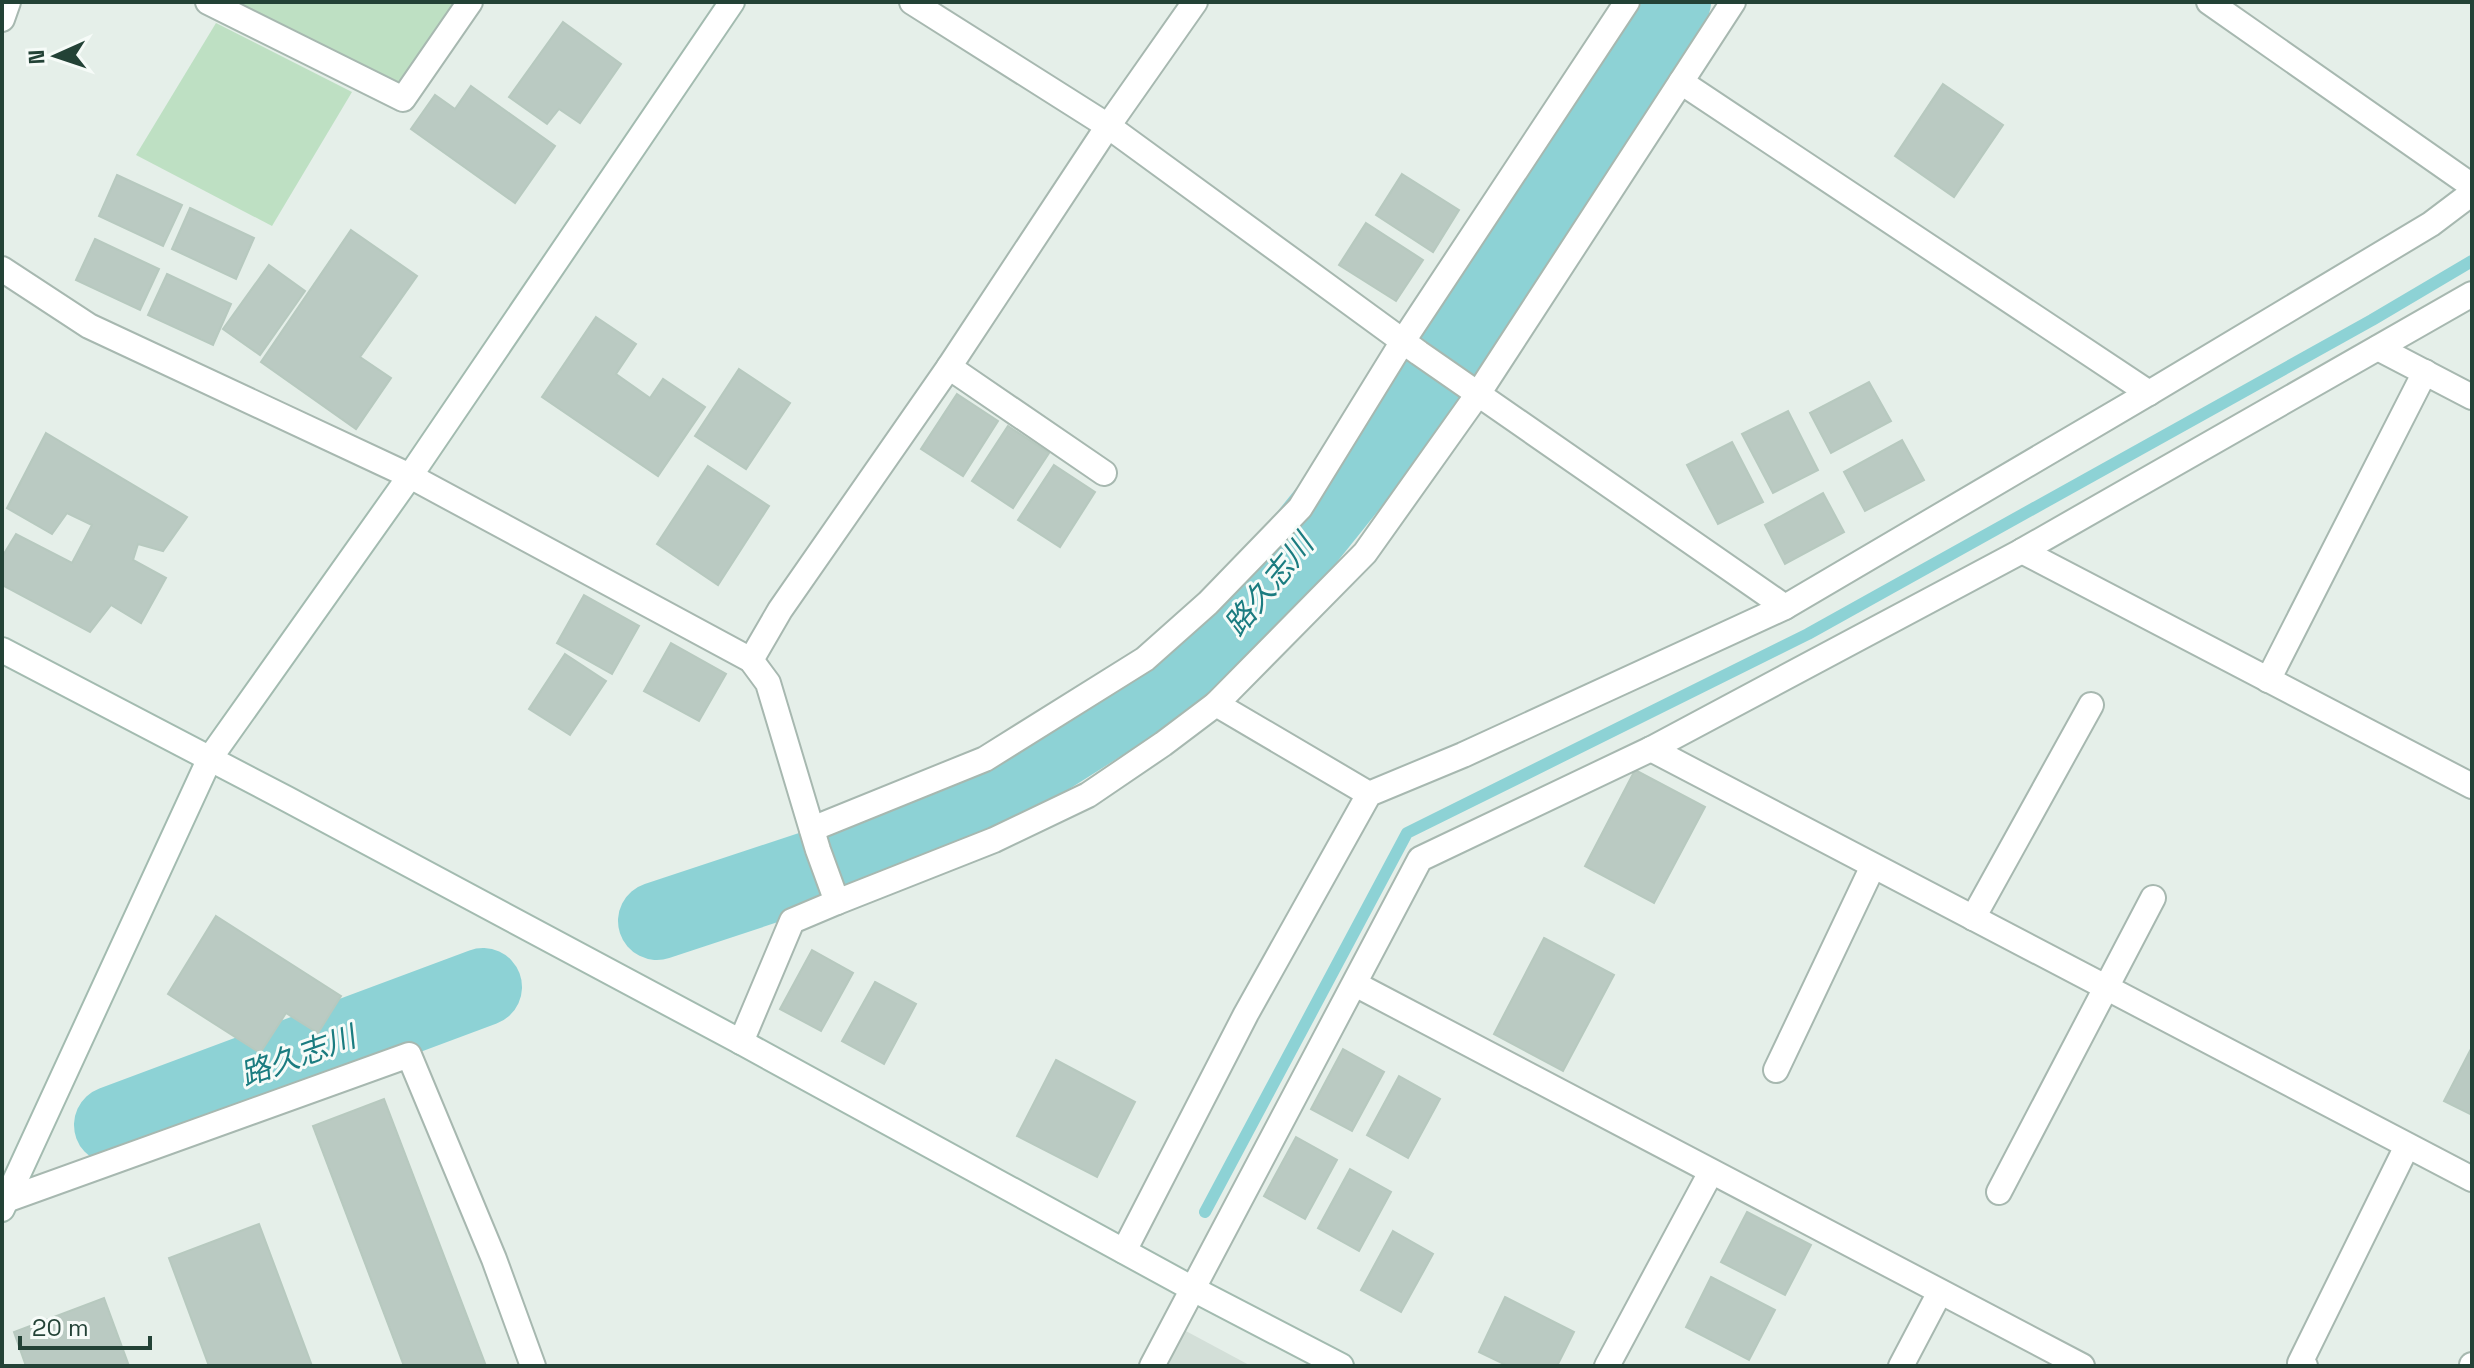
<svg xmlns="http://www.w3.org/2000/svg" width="2474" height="1368" font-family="'Space Grotesk','Noto Sans JP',sans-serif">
	<rect width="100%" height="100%" fill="#e5efe9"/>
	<path fill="#d3dfd8" d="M1184,1330L1251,1366H1167Z"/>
	<g fill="#bee0c3">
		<path d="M233,2H461L402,86Z"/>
		<path d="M216,23L352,92L272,226L136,155Z"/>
	</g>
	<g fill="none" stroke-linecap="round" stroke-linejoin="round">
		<path stroke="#8dd2d5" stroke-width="12" d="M1205,1212L1407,833L1808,634L2372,320L2472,261"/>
		<g stroke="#8dd2d5" stroke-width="78">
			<path d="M657,921L932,830L1217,649L1463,343L1672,2"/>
			<path d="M113,1125L483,987"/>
		</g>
	</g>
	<g fill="#bacac2" stroke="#b7c9bf" stroke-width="2">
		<path d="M563,22L621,64L580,123L559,109L547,124L509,97Z"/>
		<path d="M1943,84L2003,125L1954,197L1895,156Z"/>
		<path d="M471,86L555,146L515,203L411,129L435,95L455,109Z"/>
		<path d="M1402,174L1459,210L1433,252L1376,215Z"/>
		<path d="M117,175L182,205L163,246L99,216Z"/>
		<path d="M190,208L254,238L236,279L172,249Z"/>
		<path d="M1366,223L1423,260L1396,301L1339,265Z"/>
		<path d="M351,230L417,276L360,357L391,378L356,429L261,362Z"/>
		<path d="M95,239L159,269L140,310L76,280Z"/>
		<path d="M269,265L305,291L260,355L223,329Z"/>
		<path d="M167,274L231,304L213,345L148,315Z"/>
		<path d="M596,317L636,344L616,374L650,398L663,379L705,407L658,476L542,397Z"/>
		<path d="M739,369L790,403L746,469L695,436Z"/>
		<path d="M1869,382L1891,421L1831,453L1810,413Z"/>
		<path d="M957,394L998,421L963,476L921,449Z"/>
		<path d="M1788,411L1818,470L1773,493L1742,434Z"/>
		<path d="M1008,426L1049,453L1013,508L972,481Z"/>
		<path d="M46,433L187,517L163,551L138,544L133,560L166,578L141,623L111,605L90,632L2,585V557L16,534L72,563L92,525L67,513L52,534L7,508Z"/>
		<path d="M1902,440L1924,480L1865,511L1844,472Z"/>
		<path d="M1732,442L1763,502L1718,524L1687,465Z"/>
		<path d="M1054,465L1095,492L1060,547L1018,520Z"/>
		<path d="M708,466L769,506L718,585L657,544Z"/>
		<path d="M1823,493L1844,532L1785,564L1765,525Z"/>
		<path d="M584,595L639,626L612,674L557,643Z"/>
		<path d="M671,643L726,674L699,721L644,691Z"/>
		<path d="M565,654L606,681L570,735L529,709Z"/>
		<path d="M1635,770L1705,807L1654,903L1585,866Z"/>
		<path d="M216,916L341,996L318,1033L286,1013L260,1053L168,994Z"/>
		<path d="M1544,938L1614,975L1563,1071L1494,1034Z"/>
		<path d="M812,950L853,973L821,1031L780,1009Z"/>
		<path d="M875,982L916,1004L884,1064L842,1041Z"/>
		<path d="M2472,1047V1115L2444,1101Z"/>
		<path d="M1343,1049L1384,1072L1352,1131L1311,1109Z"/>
		<path d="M1056,1060L1135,1102L1097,1177L1017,1136Z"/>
		<path d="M1399,1076L1440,1099L1408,1158L1367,1135Z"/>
		<path d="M384,1099L486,1366H404L313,1126Z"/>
		<path d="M1296,1137L1337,1160L1305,1219L1264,1196Z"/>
		<path d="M1350,1169L1391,1192L1359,1251L1318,1228Z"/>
		<path d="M1747,1212L1811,1245L1785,1295L1721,1262Z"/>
		<path d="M259,1224L312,1366H209L169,1258Z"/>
		<path d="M1393,1231L1433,1254L1401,1312L1361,1290Z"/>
		<path d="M1711,1277L1775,1310L1749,1360L1686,1327Z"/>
		<path d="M1505,1297L1574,1332L1557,1366H1508L1479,1352Z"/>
		<path d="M104,1298L129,1366H26L14,1332Z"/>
	</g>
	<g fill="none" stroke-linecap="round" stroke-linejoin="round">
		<g stroke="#a7b8b0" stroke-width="28">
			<g id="street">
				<path d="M208,2L403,99L470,2"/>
				<path d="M912,2L1108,126L1419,353L1785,607"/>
				<path d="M2209,2L2472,186"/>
				<path d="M2,19L8,2"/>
				<path d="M1681,82L2149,393"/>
				<path d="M2,269L89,326L410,476L751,660L768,683L818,850L837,902L792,921L741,1042"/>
				<path d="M2378,348L2472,397"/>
				<path d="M949,367L1104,473"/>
				<path d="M2022,551L2472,786"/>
				<path d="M751,660L780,610L949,367L1108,126L1195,2"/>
				<path d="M2268,680L2425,372"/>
				<path d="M1216,704L1369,794"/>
				<path d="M1651,749L2472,1179"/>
				<path d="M812,829L985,759L1145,659L1208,603L1300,508L1403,341L1627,2"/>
				<path d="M837,902L994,840L1088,795L1163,744L1216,704L1365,553L1478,394L1733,2"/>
				<path d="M1973,918L2091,705"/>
				<path d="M1355,984L2082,1366"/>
				<path d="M1776,1070L1873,866"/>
				<path d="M1999,1192L2153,898"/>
				<path d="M6,1200L409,1055L494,1259L533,1366"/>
				<path d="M1124,1251L1246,1014L1369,794L1463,755L1785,607L2149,393L2431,224L2472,193"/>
				<path d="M1152,1366L1420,859L1651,749L2022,551L2472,294"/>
				<path d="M1607,1366L1711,1172"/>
				<path d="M1901,1366L1940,1292"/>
				<path d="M2305,1366L2300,1363L2407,1146"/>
				<path d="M2472,1366V1365"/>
			</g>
		</g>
		<g stroke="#a3bbb0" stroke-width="28">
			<g id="secondary">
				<path d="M2,650L287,799L741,1042L1193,1289L1341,1366"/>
				<path d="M2,1209L210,758L410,476L732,2"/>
			</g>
		</g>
		<use href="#street" stroke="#fff" stroke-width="24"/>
		<use href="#secondary" stroke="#fff" stroke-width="24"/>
	</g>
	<g text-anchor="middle" stroke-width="6" stroke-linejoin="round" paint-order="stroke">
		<g font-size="30" font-style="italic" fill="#1b7c80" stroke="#f6fbf8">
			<text transform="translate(1269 585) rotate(-51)" y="10">路久志川</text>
			<text transform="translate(298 1056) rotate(-20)" y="10">路久志川</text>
		</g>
	</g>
	<rect width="2474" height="1368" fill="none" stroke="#234236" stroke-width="8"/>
	<g transform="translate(56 56) rotate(267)" stroke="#f6fbf8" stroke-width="6" paint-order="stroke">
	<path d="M0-6L14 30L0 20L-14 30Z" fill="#234236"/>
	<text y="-12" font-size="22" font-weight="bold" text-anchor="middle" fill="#234236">N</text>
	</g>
	<path d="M20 1336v12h130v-12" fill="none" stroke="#234236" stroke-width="4"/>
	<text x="32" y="1336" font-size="24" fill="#234236" stroke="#f6fbf8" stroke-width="6" paint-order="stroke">20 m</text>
</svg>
